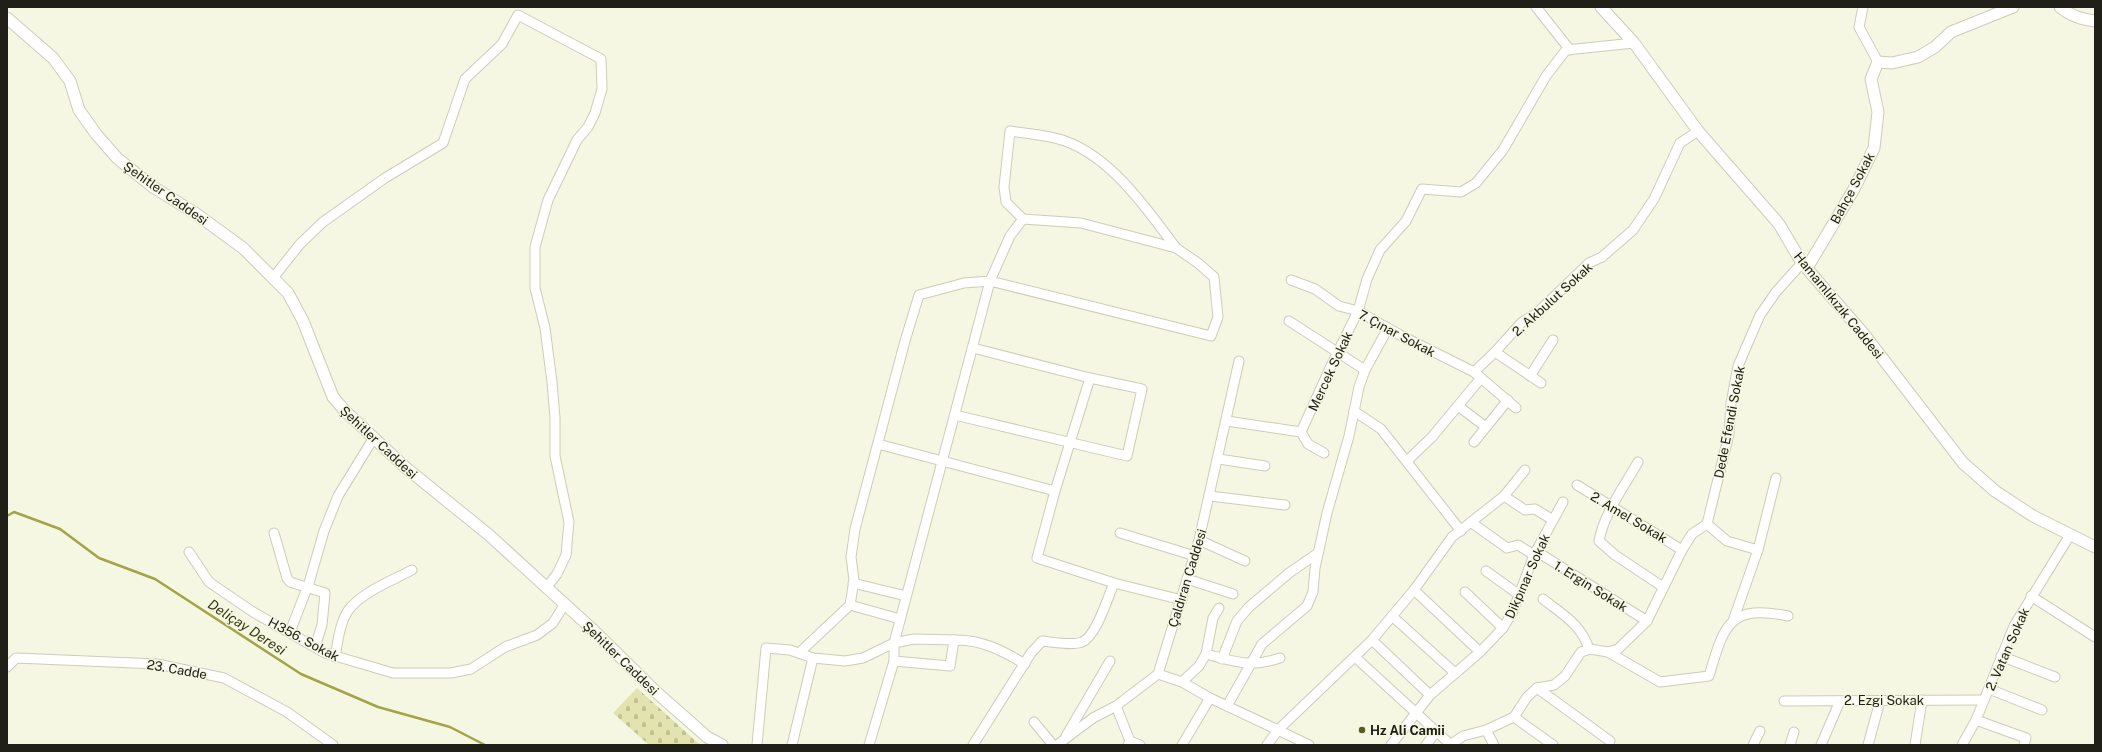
<svg xmlns="http://www.w3.org/2000/svg" width="2102" height="752" font-family="'Public Sans',sans-serif">
	<defs>
		<pattern id="cemetery-stones" width="16" height="16" patternUnits="userSpaceOnUse"><rect width="16" height="16" fill="#e2e3ae"/><path d="M2 7V4a2 2 0 0 1 4 0v3zM10 15v-3a2 2 0 0 1 4 0v3z" fill="#c2c295"/></pattern>
	</defs>
	<rect width="100%" height="100%" fill="#f6f7e2"/>
	<path fill="url(#cemetery-stones)" d="M637,688L698,743L702,745H649L613,713Z"/>
	<g fill="none" stroke-linecap="round" stroke-linejoin="round">
		<path stroke="#a3a347" stroke-width="2.5" d="M7,516L14,512L60,529L99,558L155,579L301,674L378,707L450,727L485,745"/>
		<g stroke="#cccdb9" stroke-width="11">
			<g id="minor">
				<path d="M1536,7L1570,50"/>
				<path d="M1863,7L1859,27L1878,62"/>
				<path d="M1023,219L1006,202L1004,187L1010,131C1028,134 1048,135 1065,141C1111,157 1148,210 1176,248"/>
				<path d="M273,278L300,244L323,222L385,178L443,143L465,79L502,44L518,15L601,59L602,89L595,113L588,127L577,140L548,200L535,247V288L545,328L552,382L555,418V456L569,522L566,555L557,574L546,588"/>
				<path d="M1291,280L1315,289L1339,306L1358,311L1400,335L1474,372L1516,408"/>
				<path d="M1289,321L1365,370"/>
				<path d="M973,348L1090,378L1055,491"/>
				<path d="M1495,352L1541,383"/>
				<path d="M1474,372L1495,352L1522,322L1537,313L1589,263L1602,257L1633,230L1654,199L1680,143L1698,131"/>
				<path d="M1530,376L1553,340"/>
				<path d="M1458,406L1486,427"/>
				<path d="M1354,411L1381,429L1461,531"/>
				<path d="M955,415L1127,456L1142,389L1090,378"/>
				<path d="M1227,421L1301,432"/>
				<path d="M1301,432L1330,368L1358,311L1367,279L1380,250L1406,221L1422,189L1461,192L1476,183L1503,150L1546,76L1566,50L1634,43"/>
				<path d="M1301,432L1308,444L1324,453"/>
				<path d="M1474,442L1508,400"/>
				<path d="M878,444L1055,491L1037,558L1114,583L1182,600"/>
				<path d="M1219,459L1265,466"/>
				<path d="M1407,461L1432,437L1481,378"/>
				<path d="M1638,462C1624,487 1604,513 1599,541L1615,555L1663,587"/>
				<path d="M1577,485L1682,550"/>
				<path d="M1210,496L1285,505"/>
				<path d="M1504,496L1525,510L1535,509L1553,520"/>
				<path d="M1472,523L1507,548L1518,545L1534,555"/>
				<path d="M1707,524L1727,541L1758,550"/>
				<path d="M274,533L287,578L290,582L325,593L322,625L315,647"/>
				<path d="M1120,533L1195,556"/>
				<path d="M1199,540L1245,561"/>
				<path d="M1536,551L1647,621"/>
				<path d="M189,552L209,582L253,612L325,653L393,673H451L471,669L505,647L537,635L553,623L564,605"/>
				<path d="M1486,571L1518,594"/>
				<path d="M1187,579L1233,594"/>
				<path d="M853,583L906,596"/>
				<path d="M1414,590L1480,652"/>
				<path d="M1465,592L1503,628"/>
				<path d="M2031,596L2095,637"/>
				<path d="M1543,599C1563,615 1581,624 1589,649"/>
				<path d="M850,605L900,619"/>
				<path d="M1392,616L1455,673"/>
				<path d="M1734,618L1758,550L1776,478"/>
				<path d="M290,632L309,583L324,531L338,496L373,439"/>
				<path d="M1372,640L1430,695"/>
				<path d="M1608,652L1660,682L1709,676C1724,625 1729,604 1788,616"/>
				<path d="M799,653L850,605L854,580L851,557L855,529L905,341L919,295L964,283L990,281L1211,336L1218,317L1214,277L1198,263L1176,248L1081,223L1023,219L1010,236L990,281L894,643V661"/>
				<path d="M1206,654L1213,618L1219,608"/>
				<path d="M2001,656L2055,677"/>
				<path d="M335,657C338,641 340,619 351,607C365,591 393,580 412,570"/>
				<path d="M1355,657L1450,744"/>
				<path d="M1222,659L1237,621L1249,607L1289,573L1318,553"/>
				<path d="M7,667L16,658L157,664L224,678L287,712L333,745"/>
				<path d="M1158,674L1182,682L1210,698L1182,745"/>
				<path d="M1182,682L1199,666L1206,654C1236,662 1250,668 1280,658"/>
				<path d="M1537,688L1610,741"/>
				<path d="M1989,689L2042,710"/>
				<path d="M1210,698L1278,730L1372,640L1414,590L1452,537L1504,496L1525,470"/>
				<path d="M1784,701L1984,700"/>
				<path d="M1116,706L1130,741"/>
				<path d="M1227,706L1262,644L1307,606L1313,592L1315,568L1327,513L1349,436L1359,387L1365,370L1388,328"/>
				<path d="M1514,717L1553,745"/>
				<path d="M1976,720L2026,738L2024,745"/>
				<path d="M1034,722L1053,745"/>
				<path d="M1486,730L1494,745"/>
				<path d="M1066,736L1110,661"/>
				<path d="M757,745L766,648L790,650L813,658L845,661L863,658L894,643L914,639L954,640"/>
				<path d="M792,745L813,658"/>
				<path d="M869,745L894,661L950,666L954,640C981,639 1003,651 1025,664"/>
				<path d="M973,745L1031,653L1042,641C1052,642 1072,646 1082,642C1096,637 1108,597 1114,583"/>
				<path d="M1057,745L1093,718L1116,706L1158,674L1199,540L1239,361"/>
				<path d="M1128,745L1130,741L1140,745"/>
				<path d="M1267,745L1278,730L1309,745"/>
				<path d="M1391,745L1430,695L1480,652L1503,628L1513,611L1534,555L1563,502"/>
				<path d="M1426,745L1435,733"/>
				<path d="M1450,745L1463,736L1486,730L1514,717L1527,697L1537,688L1554,685L1565,676L1581,652L1590,649L1608,652L1618,649L1647,621L1682,550L1692,534L1707,524L1729,434L1731,403L1738,366L1760,315L1776,292L1802,263"/>
				<path d="M1753,745L1760,731"/>
				<path d="M1790,745L1794,732"/>
				<path d="M1821,745L1840,701"/>
				<path d="M1868,745L1880,701"/>
				<path d="M1915,745L1922,700"/>
				<path d="M1962,745L1976,720L2014,626L2070,535"/>
			</g>
		</g>
		<g stroke="#cccdb9" stroke-width="13">
			<g id="tertiary">
				<path d="M1601,7L1634,43L1698,131L1779,224L1802,263L1863,333L1963,463L1995,491L2033,516L2095,547"/>
				<path d="M2060,7C2071,16 2081,19 2095,21"/>
				<path d="M7,18L53,58L70,81L79,110L96,134L117,158L153,187L195,213L243,248L288,293L303,321L333,397L345,411L405,467L489,535L591,628L656,692L689,721L707,737L722,745"/>
				<path d="M1807,268L1854,189L1874,148L1878,112L1871,79L1878,62L1892,63L1918,57L1935,47L1951,32L2013,7"/>
			</g>
		</g>
		<use href="#minor" stroke="#fff" stroke-width="9"/>
		<use href="#tertiary" stroke="#fff" stroke-width="11"/>
	</g>
	<circle fill="#595926" stroke="#f6f7e2" stroke-width="1.5" cx="1362" cy="730" r="4"/>
	<g text-anchor="middle" stroke-width="3" stroke-linejoin="round" paint-order="stroke">
		<g font-size="13" fill="#202018" stroke="#f6f7e2">
			<text transform="translate(1852 188) rotate(-62)" y="5">Bahçe Sokak</text>
			<text transform="translate(166 193) rotate(35)" y="5">Şehitler Caddesi</text>
			<text transform="translate(1552 299) rotate(-42)" y="5">2. Akbulut Sokak</text>
			<text transform="translate(1839 305) rotate(51)" y="5">Hamamlıkızık Caddesi</text>
			<text transform="translate(1397 333) rotate(28)" y="5">7. Çınar Sokak</text>
			<text transform="translate(1330 371) rotate(-65)" y="5">Mercek Sokak</text>
			<text transform="translate(1729 422) rotate(-79)" y="5">Dede Efendi Sokak</text>
			<text transform="translate(379 442) rotate(43)" y="5">Şehitler Caddesi</text>
			<text transform="translate(1629 517) rotate(31)" y="5">2. Amel Sokak</text>
			<text transform="translate(1527 576) rotate(-66)" y="5">Dikpınar Sokak</text>
			<text transform="translate(1187 578) rotate(-73)" y="5">Çaldıran Caddesi</text>
			<text transform="translate(1591 586) rotate(32)" y="5">1. Ergin Sokak</text>
			<text transform="translate(304 639) rotate(28)" y="5">H356. Sokak</text>
			<text transform="translate(2007 649) rotate(-66)" y="5">2. Vatan Sokak</text>
			<text transform="translate(621 658) rotate(44)" y="5">Şehitler Caddesi</text>
			<text transform="translate(177 669) rotate(10)" y="5">23. Cadde</text>
			<text x="1884" y="705">2. Ezgi Sokak</text>
		</g>
		<g font-size="13" font-weight="bold" fill="#202018" stroke="#f6f7e2" text-anchor="start">
			<text x="1370" y="735">Hz Ali Camii</text>
		</g>
		<g font-size="14" font-style="italic" fill="#36360e" stroke="#f6f7e2">
			<text transform="translate(247 627) rotate(33)" y="5">Deliçay Deresi</text>
		</g>
	</g>
	<rect width="2102" height="752" fill="none" stroke="#202018" stroke-width="16"/>
</svg>
